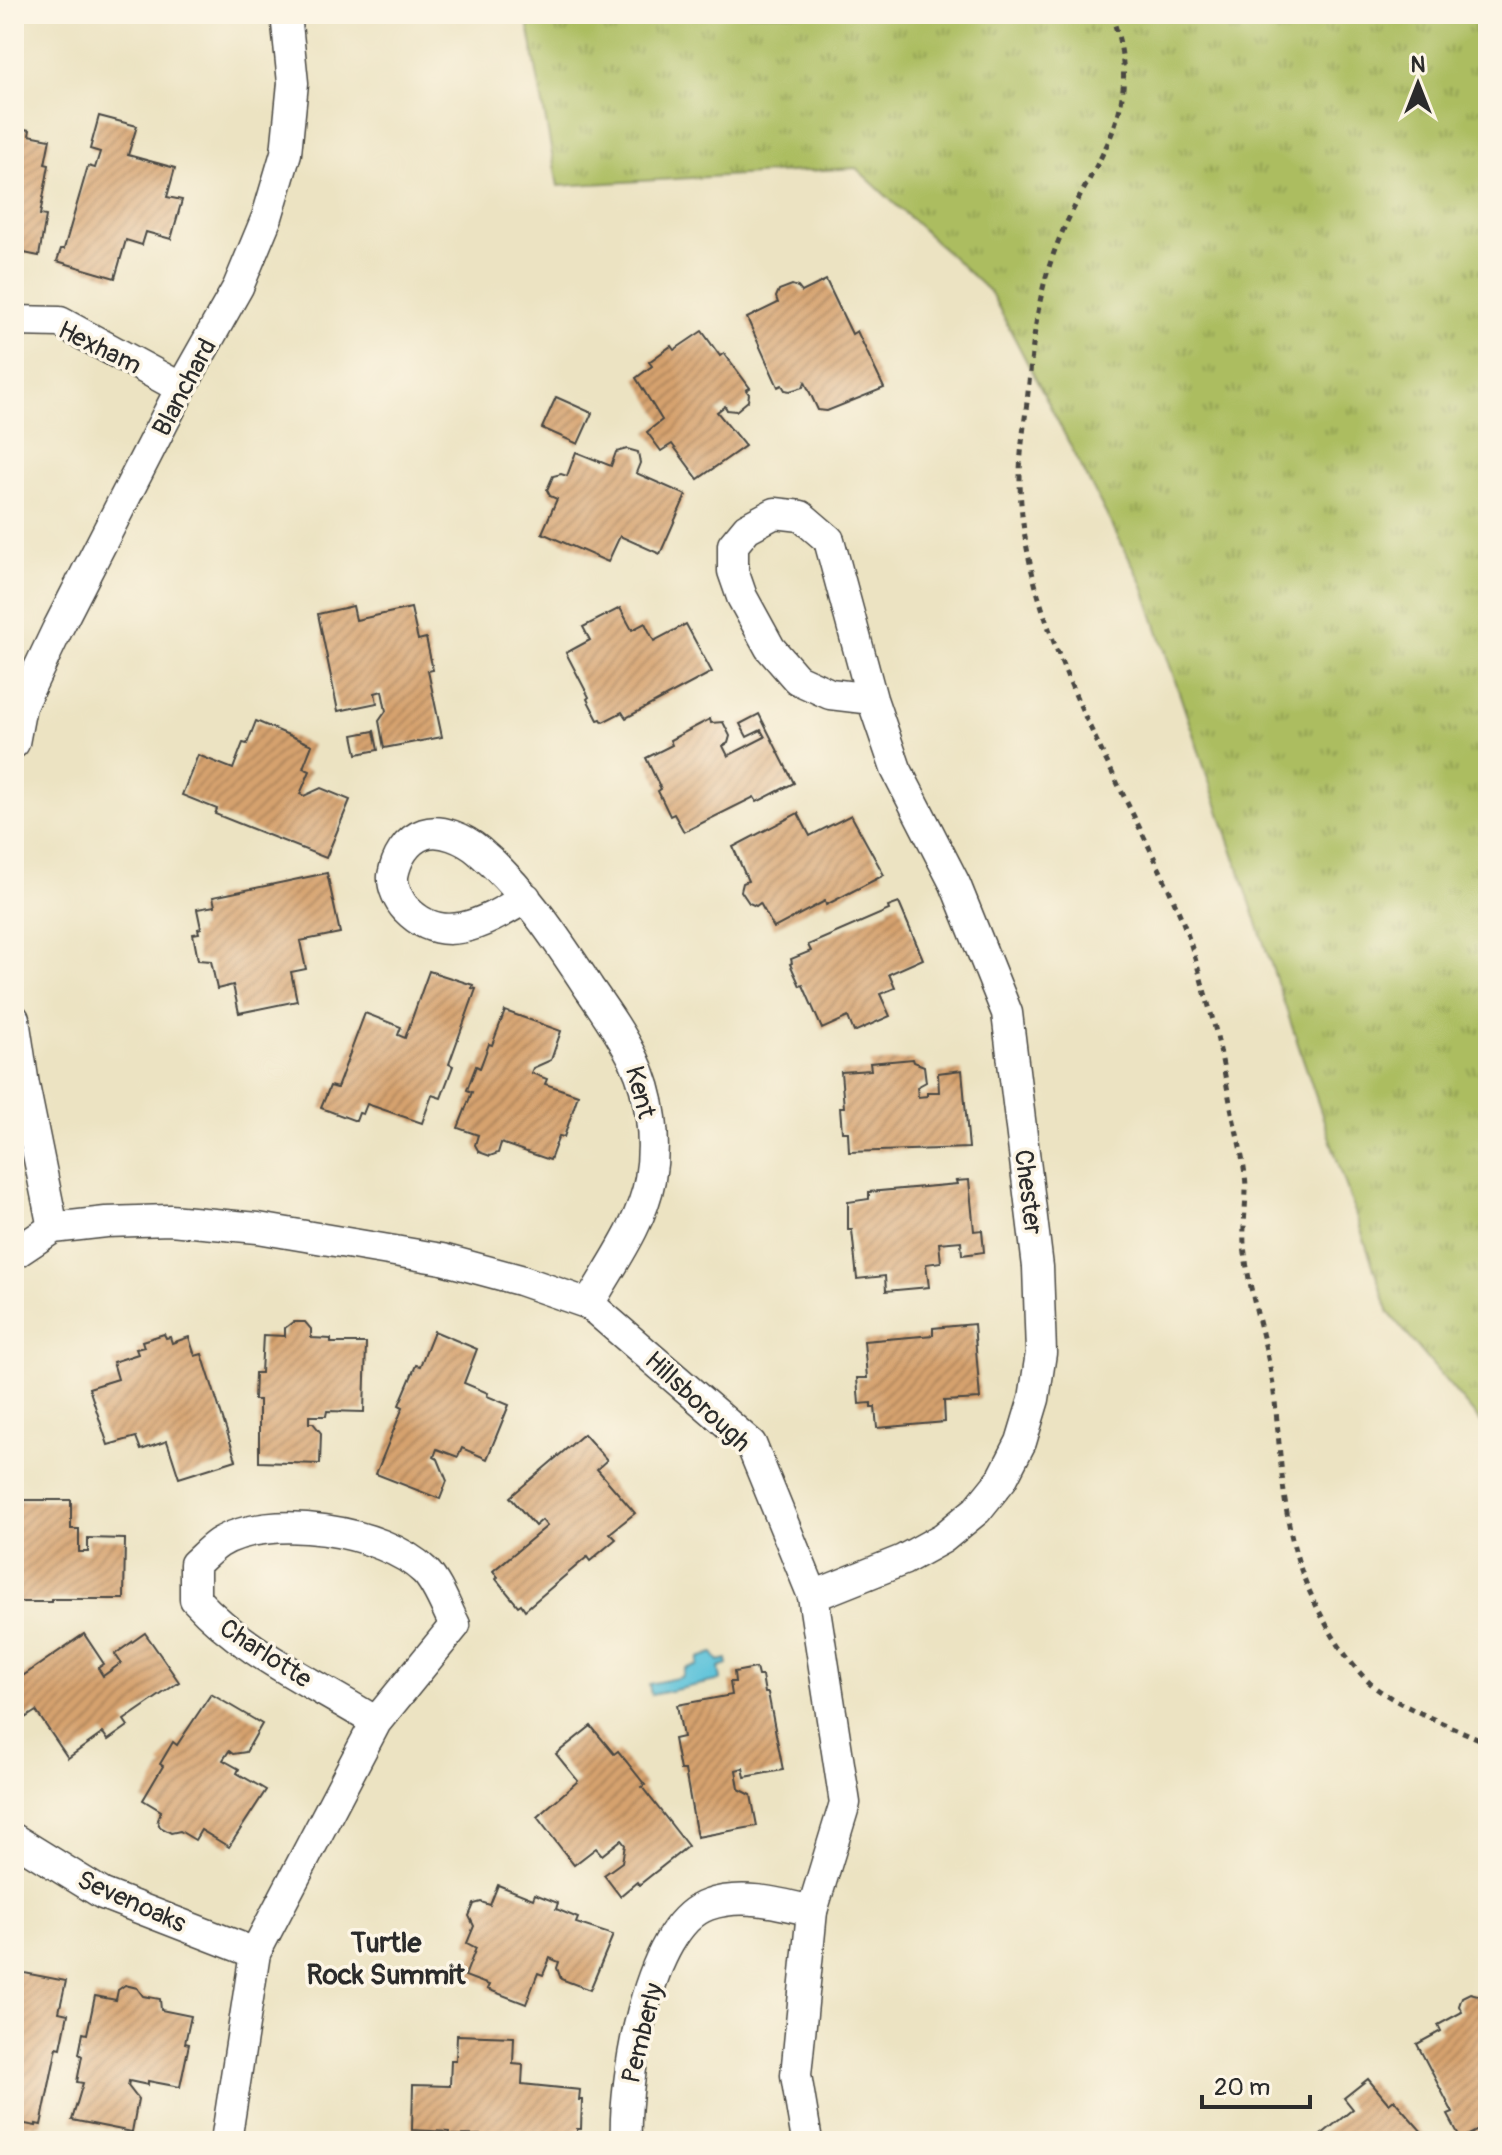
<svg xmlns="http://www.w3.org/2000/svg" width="1502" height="2155" font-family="Pangolin,sans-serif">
	<defs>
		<pattern id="grass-tufts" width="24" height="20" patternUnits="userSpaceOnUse" patternTransform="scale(2)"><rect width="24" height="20" fill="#acbd61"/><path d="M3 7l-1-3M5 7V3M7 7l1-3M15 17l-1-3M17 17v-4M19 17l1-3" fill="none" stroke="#8c9a50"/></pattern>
		<pattern id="building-hatch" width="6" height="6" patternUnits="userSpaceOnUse" patternTransform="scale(2)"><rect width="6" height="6" fill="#d6a26e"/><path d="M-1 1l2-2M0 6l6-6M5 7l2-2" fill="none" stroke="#ae845b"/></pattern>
	</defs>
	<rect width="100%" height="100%" fill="#fcf5e5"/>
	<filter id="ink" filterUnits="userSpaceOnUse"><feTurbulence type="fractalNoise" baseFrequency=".0125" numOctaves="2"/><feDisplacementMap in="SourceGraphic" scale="16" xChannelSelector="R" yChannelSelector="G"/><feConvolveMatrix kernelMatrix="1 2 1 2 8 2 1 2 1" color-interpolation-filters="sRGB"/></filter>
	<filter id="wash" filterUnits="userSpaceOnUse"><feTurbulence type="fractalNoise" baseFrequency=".006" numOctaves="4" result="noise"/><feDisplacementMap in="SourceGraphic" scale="32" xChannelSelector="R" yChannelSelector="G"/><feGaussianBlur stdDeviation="1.8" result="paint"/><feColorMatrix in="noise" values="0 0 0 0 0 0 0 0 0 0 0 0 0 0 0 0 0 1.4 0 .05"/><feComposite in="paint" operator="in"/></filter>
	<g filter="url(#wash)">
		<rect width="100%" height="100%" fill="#ece3c2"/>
		<path fill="url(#grass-tufts)" stroke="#6c7446" stroke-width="2" d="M526,14H1488V1431L1389,1313L1142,583L991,293L856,168L558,186Z"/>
		<path fill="#5dc3da" stroke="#447782" stroke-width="2" d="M713,1653L719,1661L727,1659L728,1665L719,1668L721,1680L651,1695L649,1684L682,1677L686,1668L697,1666L699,1658Z"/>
		<g id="blocks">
			<g fill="url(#building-hatch)">
				<path d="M99,116L137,126L128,155L175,168L167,197L182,200L171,239L146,232L142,245L126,240L115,278L57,261L61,249H64L88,166L95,168L100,152L90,149Z"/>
				<path d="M14,127L30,130L29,135L50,139L45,164L49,165L40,215L46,216L39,256L14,251Z"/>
				<path d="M826,280L852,334L857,331L884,388L827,411L818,410L805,382L803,387L790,391L785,390L782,385L778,387L747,318L778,303L776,297L779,290L792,285L798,287L802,292Z"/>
				<path d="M702,331L720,356L724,353L750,388L746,390L749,394L748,401L736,411L727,410L725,406L717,412L745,446L698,479L672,444L661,451L647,432L662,420L636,378L652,366L649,362L671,346L674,350Z"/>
				<path d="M556,397L592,413L578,444L542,428Z"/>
				<path d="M627,449L638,452L640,463L636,473L686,495L660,554L620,536L608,562L542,533L557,499L550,496L547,490L553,476L561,474L567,476L576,452L611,466L616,452Z"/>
				<path d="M353,606L356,620L411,608L418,640L426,638L433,670L428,671L442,737L384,748L379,721L386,711L382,691L375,693L377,703L338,711L318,614Z"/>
				<path d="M620,608L632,630L645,623L654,641L686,624L712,672L626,718L622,712L603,722L601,719L598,720L587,699L589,697L566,653L590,640L583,627Z"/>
				<path d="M759,714L794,783L757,802L754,797L684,832L674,814L670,816L658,791L661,789L646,758L672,745L670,740L710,719L711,723L723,722L730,736L728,743L723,746L728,756L765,737L761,730L747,737L740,724Z"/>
				<path d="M256,721L312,745L303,768L310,771L300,794L304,796L321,788L350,800L326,858L215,814L217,809L182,795L198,755L233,769L243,743L247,744Z"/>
				<path d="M374,731L378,750L357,754L353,735Z"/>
				<path d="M798,813L810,836L851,815L884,875L826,905L825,901L774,928L760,903L756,906L749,903L741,891L743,883L748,881L733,847Z"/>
				<path d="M327,873L340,933L300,941L306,969L291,972L297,1001L239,1013L233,985L217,989L211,961L198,960L193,934L199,933L198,929L201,928L197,909L215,906L213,897Z"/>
				<path d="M899,903L923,959L889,974L895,988L880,994L890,1016L854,1032L848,1017L822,1029L803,985L800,986L790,964L792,963L791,959L811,951L808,945L889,910L888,907Z"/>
				<path d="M429,971L473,985L472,988L476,989L449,1064L453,1066L441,1098L432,1095L422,1123L367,1104L363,1114L359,1113L356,1121L321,1108L330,1086L337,1088L365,1013L401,1027L398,1035L405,1038Z"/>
				<path d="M505,1011L561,1031L551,1060L533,1068L531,1073L547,1079L545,1084L578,1095L564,1137L559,1136L550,1160L501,1143L498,1153L490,1156L479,1152L475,1145L478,1135L458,1128L472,1092L467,1090L476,1066L480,1068L489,1044L492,1045Z"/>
				<path d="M913,1059L914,1062L924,1066L926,1082L917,1087L918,1097L927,1096V1092H939L938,1073L962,1070L969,1148L849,1152L848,1132H842L840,1107H844L841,1072L871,1070L870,1063Z"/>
				<path d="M969,1180L974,1231L982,1230L984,1252L962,1255L961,1241L939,1243L941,1262L926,1264L929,1287L886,1291L885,1276L857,1279L852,1230H848V1202L869,1199V1192L957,1184L956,1181Z"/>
				<path d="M293,1322H305L311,1329V1338L331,1339V1343H366L364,1412L327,1411L326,1416H309V1423H313L321,1433L320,1464L259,1462V1400H254L255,1373H261L263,1335L285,1336V1328Z"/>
				<path d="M974,1324L980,1399L944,1401L945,1422L877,1428L875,1407H871V1403L859,1404L857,1378H867L864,1341L933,1335V1328Z"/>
				<path d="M434,1331L477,1349L464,1383L488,1393L487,1396L509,1405L487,1459L462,1448L458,1457L437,1449L434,1457L438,1459L447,1481L440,1499L376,1474L403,1407L399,1405L416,1365L420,1366Z"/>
				<path d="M164,1334L166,1338L170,1337L172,1343L189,1337L195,1356L202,1354L236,1460L179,1478L167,1441L141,1450L136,1437L108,1445L89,1388L118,1379L113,1362L138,1354L136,1349L144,1347L142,1341Z"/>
				<path d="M584,1434L607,1460L597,1469L635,1513L610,1533L616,1539L590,1561L587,1557L525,1610L521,1604L518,1606L496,1579L498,1577L493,1571L547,1526L542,1520L535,1526L510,1497Z"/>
				<path d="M14,1500H71V1529H79V1552H88V1538L125,1539L124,1599H51V1602H14Z"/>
				<path d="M145,1633L179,1682L124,1720L128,1726L108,1740L103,1733L68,1758L36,1711L25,1718L20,1711L14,1716V1682L84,1634L104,1664L98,1668L103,1676L121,1663L115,1654Z"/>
				<path d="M756,1668L758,1676H762L765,1693H768L783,1770L745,1777L743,1768L736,1770L739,1789L751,1795L757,1826L697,1837L685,1770H680L674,1739L683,1737L677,1705L732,1695L730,1682H735L734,1672Z"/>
				<path d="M211,1694L262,1724L246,1752L233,1754L229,1751L223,1760L239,1769L237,1773L266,1790L229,1847L201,1830L195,1840L180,1831L171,1833L160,1827L157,1820L161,1811L143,1800L163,1766L160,1764L173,1742L177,1745Z"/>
				<path d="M591,1726L614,1754L618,1751L645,1785L642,1787L688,1846L639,1885L637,1882L620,1896L604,1875L622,1862L625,1845L621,1840L602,1855L596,1848L574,1865L537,1817L578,1781L556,1754Z"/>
				<path d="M498,1885L533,1899L535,1894L558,1903L556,1909L578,1918L576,1923L613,1935L590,1990L561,1979L557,1968L559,1962L550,1958L543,1975L538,1973L526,2004L487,1989L489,1985L465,1976L476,1948L467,1943L474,1926L469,1916L474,1904L481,1902L490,1905Z"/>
				<path d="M14,1971L66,1981L59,2012L68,2014L61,2048L57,2047L41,2125L36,2124V2126L14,2122Z"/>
				<path d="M125,1985L137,1988L143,1996L160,1999L161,2010L191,2016L185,2043L189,2044L180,2087L148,2081V2085L129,2081L128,2086L138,2099L132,2132L72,2120L83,2083L77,2082L82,2056L79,2054L83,2033L87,2034L95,1996L116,2000L118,1990Z"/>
				<path d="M1470,1993L1478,1995L1486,2009L1488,2008V2074L1480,2079L1484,2088L1488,2086V2125L1461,2139L1448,2115L1453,2113L1417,2044L1441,2031L1438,2025L1462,2012L1459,2006L1462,1997Z"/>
				<path d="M457,2035L514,2037L513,2064L523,2065L522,2084L580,2090L579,2100H582L581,2129H577V2136L449,2135V2132L412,2130L413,2085L450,2086L451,2060H456Z"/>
				<path d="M1368,2079L1389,2104L1394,2100L1430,2141H1317L1316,2139L1353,2109L1344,2098Z"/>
			</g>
		</g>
	</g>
	<g filter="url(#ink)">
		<use href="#blocks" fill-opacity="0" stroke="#484742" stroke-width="2"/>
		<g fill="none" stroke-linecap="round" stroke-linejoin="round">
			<g stroke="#484742" stroke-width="33">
				<g id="street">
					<path d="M14,321L60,322L181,388"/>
					<path d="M14,743L21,706L57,630L181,388L238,287L267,217L286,153L293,83L286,14"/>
					<path d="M526,898C488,920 444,949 406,909C399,902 392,886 393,876C396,859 406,840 424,834C441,828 465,839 479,851C524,889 557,939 589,988C605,1011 622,1035 634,1060C651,1095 657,1140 650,1179C642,1224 611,1265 589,1304"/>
					<path d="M14,1019L24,1085L53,1228"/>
					<path d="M14,1254L53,1228L106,1222L170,1220L258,1228L442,1259L520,1280L589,1304L751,1444L813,1596L845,1803L812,1911L796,2075L807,2141"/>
					<path d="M813,1596L903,1560L943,1538L977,1510L1002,1479L1021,1442L1034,1399L1041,1353L1038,1267L1007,1013L955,884L896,769L872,699L829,540L801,516L775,513L747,528L733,545V571L742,597L770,648L797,679L830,694L872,699"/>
					<path d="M14,1839L103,1894L255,1953"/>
					<path d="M226,2141L255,1953L376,1722L455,1625C446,1608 438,1584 425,1571C383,1530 269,1512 219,1543C210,1549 203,1557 195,1564V1599C245,1654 313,1682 376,1722"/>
					<path d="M626,2141C623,2085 647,1926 708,1905C741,1893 779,1903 812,1911"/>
				</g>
			</g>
			<path stroke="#484742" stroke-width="5" stroke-dasharray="6 6" stroke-linecap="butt" d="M1111,14C1152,121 1082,167 1051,261C1035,307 1032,355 1027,402C1024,427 1020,452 1020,477C1020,628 1121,776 1178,910C1192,942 1200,977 1210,1010C1220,1043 1225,1078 1232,1112C1237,1136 1245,1162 1246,1187C1246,1206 1243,1225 1244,1244C1248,1294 1268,1342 1274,1393C1282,1459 1281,1525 1308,1588C1323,1621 1343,1658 1370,1683C1392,1704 1458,1729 1488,1743"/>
			<use href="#street" stroke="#fff" stroke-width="30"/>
		</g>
	</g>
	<g text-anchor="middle" stroke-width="7" stroke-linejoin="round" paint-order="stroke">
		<g font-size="26" fill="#2b2b2b" stroke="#fcf5e5">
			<text transform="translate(100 347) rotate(26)" y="9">Hexham</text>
			<text transform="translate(184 387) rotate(-62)" y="9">Blanchard</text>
			<text transform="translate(641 1092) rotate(75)" y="9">Kent</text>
			<text transform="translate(1029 1192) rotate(83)" y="9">Chester</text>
			<text transform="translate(698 1401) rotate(43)" y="9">Hillsborough</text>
			<text transform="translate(266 1653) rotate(33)" y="9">Charlotte</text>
			<text transform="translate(132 1901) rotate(24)" y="9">Sevenoaks</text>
			<text transform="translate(642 2033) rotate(-76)" y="9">Pemberly</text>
		</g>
		<g font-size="28" font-weight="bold" fill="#2b2b2b" stroke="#fcf5e5">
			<text x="386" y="1952">Turtle<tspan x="386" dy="32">Rock Summit</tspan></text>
		</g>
	</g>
	<rect width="1502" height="2155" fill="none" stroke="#fcf5e5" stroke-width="48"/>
	<g transform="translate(1418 84)" stroke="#fcf5e5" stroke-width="6" paint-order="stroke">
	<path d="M0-6L14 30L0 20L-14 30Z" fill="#2b2b2b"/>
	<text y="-12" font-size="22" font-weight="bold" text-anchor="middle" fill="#2b2b2b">N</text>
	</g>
	<path d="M1202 2095v12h108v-12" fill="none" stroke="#2b2b2b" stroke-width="4"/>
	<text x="1214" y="2095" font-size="24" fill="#2b2b2b" stroke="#fcf5e5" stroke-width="6" paint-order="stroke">20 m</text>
</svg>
